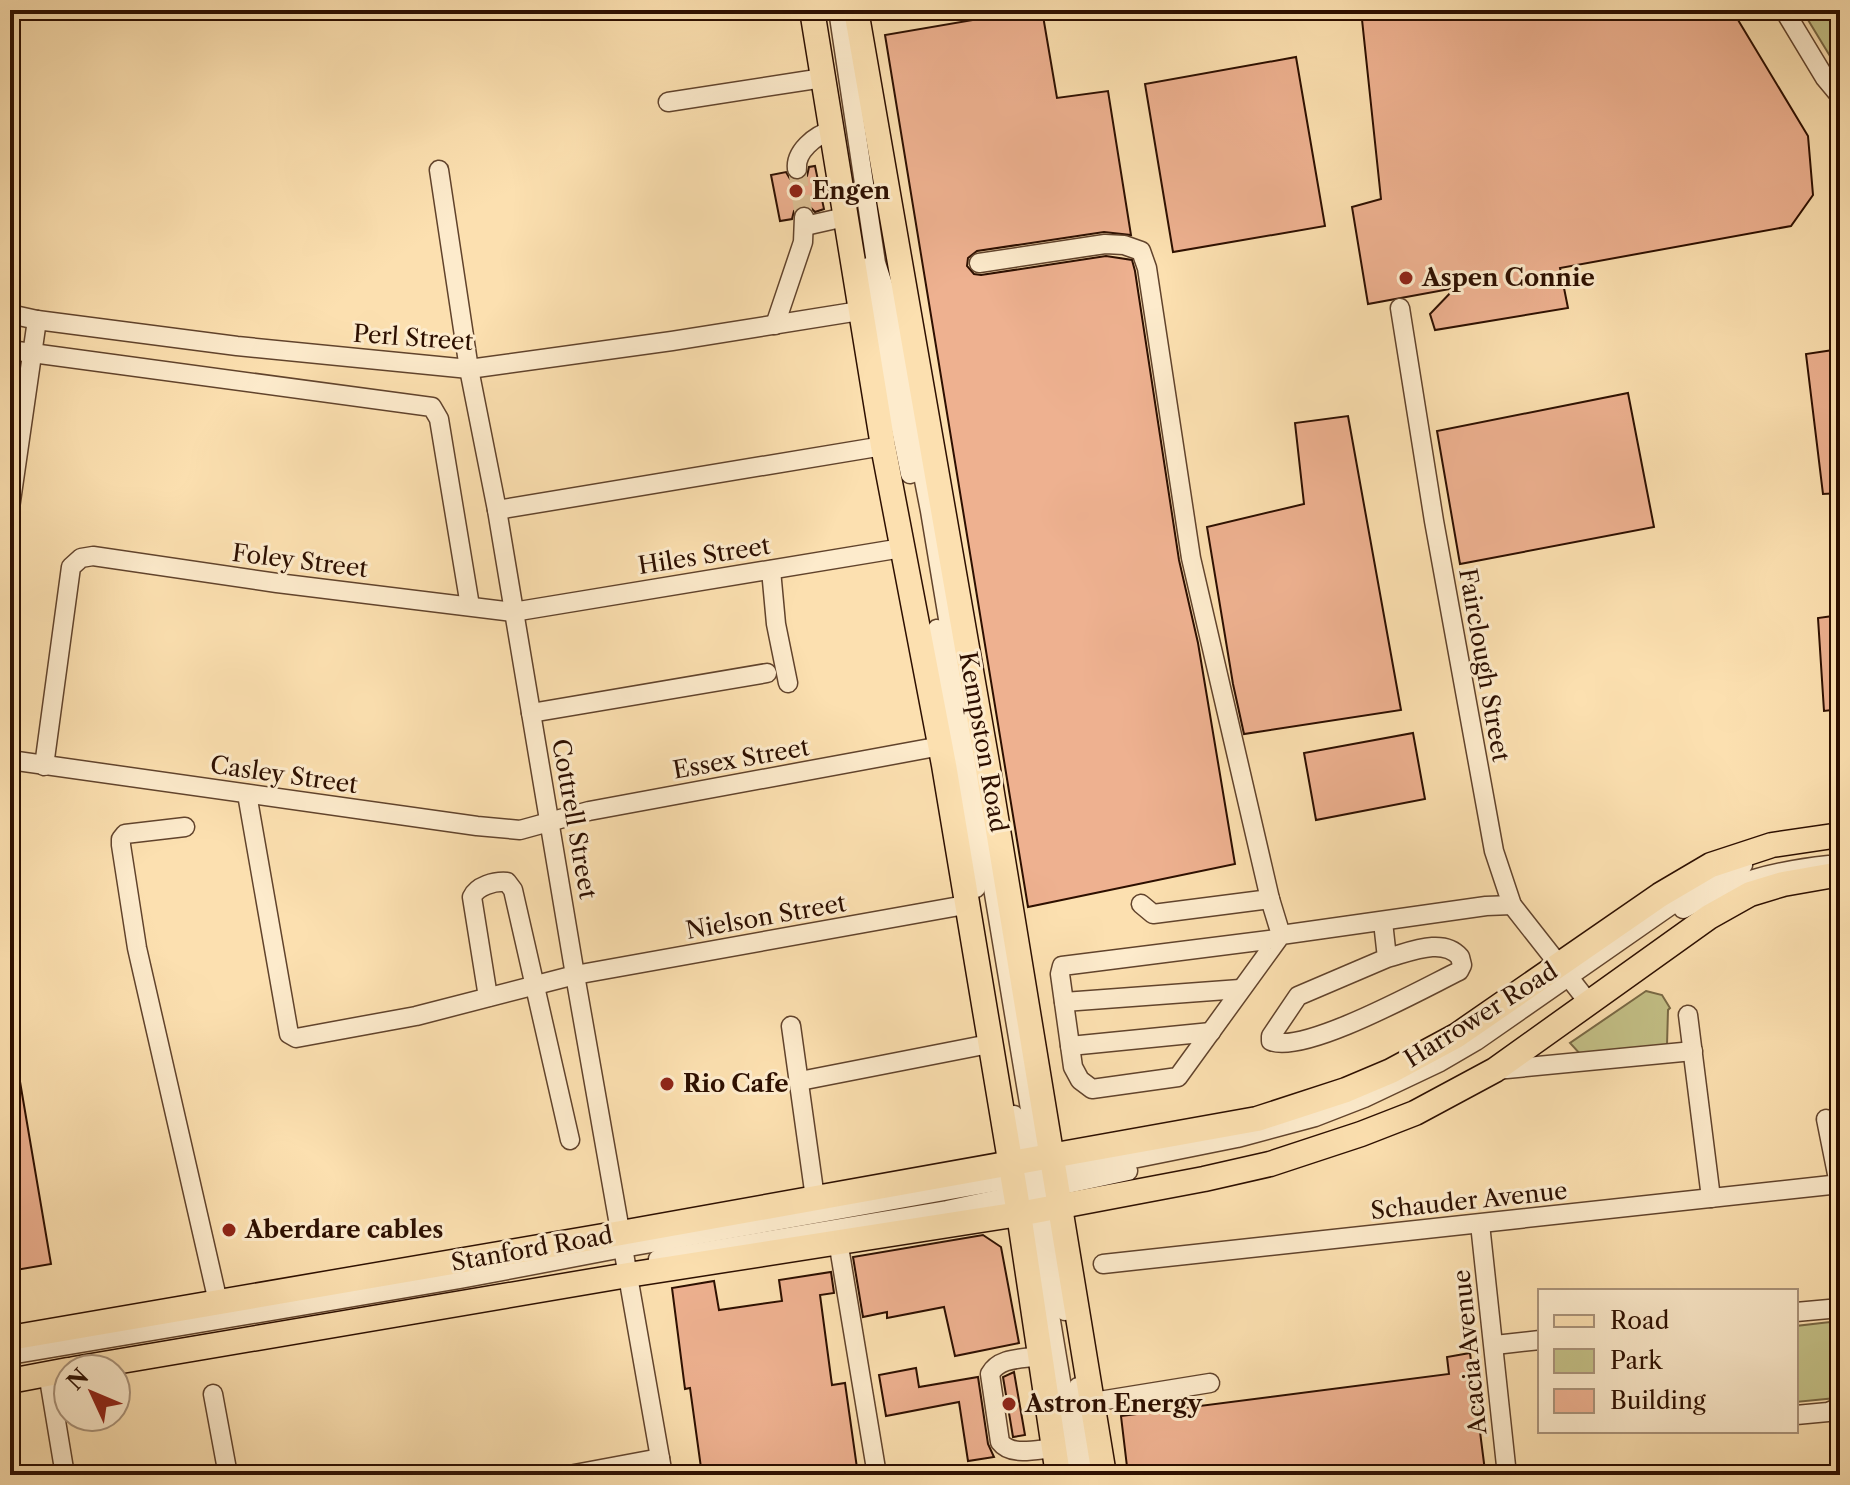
<svg xmlns="http://www.w3.org/2000/svg" width="1850" height="1485" font-family="'Libre Caslon Text',serif">
	<rect width="100%" height="100%" fill="#fce0b0"/>
	<filter id="stains"><feTurbulence type="fractalNoise" baseFrequency=".0025" numOctaves="4"/><feColorMatrix values="0 0 0 0 .2 0 0 0 0 .09 0 0 0 0 .02 0 0 0 .5 -.17"/></filter>
	<radialGradient id="worn" r=".72"><stop offset=".6" stop-color="#630" stop-opacity="0"/><stop offset="1" stop-color="#630" stop-opacity=".3"/></radialGradient>
	<g fill="#c4c187" stroke="#786844" stroke-width="2">
		<path d="M1802,10H1840V71L1836,66Z"/>
		<path d="M1646,991L1662,995L1670,1008L1668,1010L1667,1045L1581,1055L1570,1043Z"/>
		<path d="M1830,1322L1835,1326L1840,1389L1836,1398L1796,1402V1326Z"/>
	</g>
	<g fill="#eeb190" stroke="#2d0f00" stroke-width="2">
		<path d="M1031,10H1042L1057,98L1108,91L1131,235L1104,232L977,251L968,258L967,266L974,274L981,275L1106,256L1132,260L1135,271L1179,560L1198,643L1235,864L1028,907L885,35Z"/>
		<path d="M1361,10H1732L1808,136L1813,195L1791,226L1560,268L1568,308L1435,330L1430,314L1455,288L1368,304L1352,207L1381,199Z"/>
		<path d="M1296,57L1325,226L1173,252L1145,84Z"/>
		<path d="M815,166L824,209L815,212L810,207L799,206L794,211L792,219L780,221L771,175L786,172L790,179L797,181L807,176L809,167Z"/>
		<path d="M1840,349V493L1823,494L1806,354Z"/>
		<path d="M1628,393L1654,527L1460,564L1437,431Z"/>
		<path d="M1348,416L1401,710L1244,734L1233,684L1207,527L1304,504L1295,423Z"/>
		<path d="M1840,615V709L1824,711L1818,618Z"/>
		<path d="M1413,733L1425,799L1316,820L1304,753Z"/>
		<path d="M17,1064L51,1264L10,1271V1065Z"/>
		<path d="M983,1235L1001,1247L1019,1343L955,1356L944,1307L887,1318V1312L863,1317L853,1257Z"/>
		<path d="M831,1272L834,1293L820,1295L832,1385L845,1383L858,1475H702L690,1388L685,1389L672,1288L714,1281L719,1310L782,1301L779,1280Z"/>
		<path d="M1470,1353L1485,1471L1458,1475H1128L1121,1416L1449,1374L1447,1357Z"/>
		<path d="M916,1368L919,1387L978,1377L988,1444L994,1457L968,1461L959,1402L886,1416L879,1375Z"/>
		<path d="M1014,1372L1025,1435L1013,1437L1003,1377Z"/>
	</g>
	<g fill="none" stroke-linecap="round" stroke-linejoin="round">
		<path stroke="#ddc196" stroke-width="18" stroke-dasharray="18 9" stroke-linecap="butt" d="M797,169L804,217"/>
		<g stroke="#61432c" stroke-width="21">
			<g id="minor">
				<path d="M838,10L876,263L890,306L930,511L1040,1169"/>
				<path d="M1784,10L1825,78L1840,96"/>
				<path d="M668,102L823,78"/>
				<path d="M797,169C795,152 815,135 831,131"/>
				<path d="M439,170L469,369L497,510L575,975L663,1475"/>
				<path d="M805,226L845,217"/>
				<path d="M979,263L1105,244L1124,245L1141,251L1147,268L1191,558L1270,899L1281,935"/>
				<path d="M868,267L910,474"/>
				<path d="M1400,308L1434,521L1494,851L1512,905L1589,1003"/>
				<path d="M10,314L37,320L237,346L469,369L672,341L872,309"/>
				<path d="M775,325L803,242L804,217"/>
				<path d="M10,350L432,407L439,419L470,606"/>
				<path d="M10,508L37,320"/>
				<path d="M497,510L883,446"/>
				<path d="M771,570L776,624L788,683"/>
				<path d="M937,629L976,888"/>
				<path d="M531,713L767,673"/>
				<path d="M10,760L477,826L520,830L589,811L941,746"/>
				<path d="M44,766L71,567L81,558L93,556L277,583L513,612L902,548"/>
				<path d="M247,794L289,1034L296,1038L416,1016L575,975L965,905"/>
				<path d="M185,827L125,834L121,839V845L137,948L218,1302"/>
				<path d="M1141,904L1153,914L1270,899"/>
				<path d="M1683,909C1733,882 1773,871 1829,865"/>
				<path d="M1383,922L1387,958L1298,996L1271,1036V1041C1304,1055 1424,988 1459,971L1462,965L1460,957C1443,937 1410,952 1387,958"/>
				<path d="M1276,939L1062,966L1060,974L1073,1067L1080,1080L1092,1089L1178,1077L1281,935L1486,906L1512,905"/>
				<path d="M488,997L472,897C477,886 494,881 507,882L513,890L570,1140"/>
				<path d="M1064,1002L1240,989"/>
				<path d="M1688,1015L1711,1198"/>
				<path d="M791,1026L815,1198"/>
				<path d="M1070,1046L1211,1032"/>
				<path d="M1496,1070L1693,1051"/>
				<path d="M800,1081L989,1044"/>
				<path d="M1014,1115L1025,1172"/>
				<path d="M1826,1119L1839,1184"/>
				<path d="M1045,1198L1065,1311"/>
				<path d="M1031,1201L1065,1405L1072,1475"/>
				<path d="M1480,1224L1507,1475"/>
				<path d="M838,1241L877,1475"/>
				<path d="M658,1259L947,1210L1128,1171"/>
				<path d="M1103,1264L1840,1184"/>
				<path d="M1796,1312L1840,1308"/>
				<path d="M1495,1345L1540,1340"/>
				<path d="M10,1355L460,1279L623,1248L1012,1179L1088,1168L1237,1138L1315,1117L1364,1098L1440,1062L1476,1041L1700,885L1743,865"/>
				<path d="M1040,1356C1023,1359 999,1357 990,1374L1000,1442C1011,1457 1038,1449 1055,1448"/>
				<path d="M48,1373L65,1475"/>
				<path d="M1078,1387L1086,1475"/>
				<path d="M213,1394L228,1475"/>
				<path d="M1093,1402L1210,1383"/>
				<path d="M1796,1415L1828,1412L1840,1407"/>
				<path d="M569,1475L660,1458"/>
			</g>
		</g>
		<g stroke="#2d0f00" stroke-width="27">
			<g id="major">
				<path d="M812,10L883,446L944,765L1019,1214L1058,1475"/>
				<path d="M856,10L986,757L1104,1475"/>
				<path d="M10,1338L621,1233L1257,1119L1346,1090L1391,1071L1456,1036L1660,895L1711,865L1772,845L1840,835"/>
				<path d="M74,1369L628,1275L1019,1214L1204,1179L1270,1164L1361,1134L1415,1113L1495,1070L1709,917L1750,894L1783,884L1840,874"/>
				<path d="M10,1381L68,1370"/>
			</g>
		</g>
		<use href="#minor" stroke="#fdebcc" stroke-width="18"/>
		<use href="#major" stroke="#fce0b0" stroke-width="24"/>
	</g>
	<g fill="#8f2418" stroke="#fdebcc" stroke-width="3">
		<circle cx="796" cy="191" r="8"/>
		<circle cx="1406" cy="278" r="8"/>
		<circle cx="667" cy="1084" r="8"/>
		<circle cx="229" cy="1230" r="8"/>
		<circle cx="1009" cy="1404" r="8"/>
	</g>
	<g text-anchor="middle" stroke-width="6" stroke-linejoin="round" paint-order="stroke">
		<g font-size="24" font-weight="bold" fill="#2d0f00" stroke="#fdebcc" text-anchor="start">
			<text x="812" y="199">Engen</text>
			<text x="1422" y="286">Aspen Connie</text>
			<text x="683" y="1092">Rio Cafe</text>
			<text x="245" y="1238">Aberdare cables</text>
			<text x="1025" y="1412">Astron Energy</text>
		</g>
		<g font-size="24" fill="#2d0f00" stroke="#fdebcc">
			<text transform="translate(413 338) rotate(4)" y="8">Perl Street</text>
			<text transform="translate(704 556) rotate(-9)" y="8">Hiles Street</text>
			<text transform="translate(300 561) rotate(7)" y="8">Foley Street</text>
			<text transform="translate(1484 665) rotate(80)" y="8">Fairclough Street</text>
			<text transform="translate(983 742) rotate(80)" y="8">Kempston Road</text>
			<text transform="translate(741 759) rotate(-10)" y="8">Essex Street</text>
			<text transform="translate(284 775) rotate(8)" y="8">Casley Street</text>
			<text transform="translate(574 819) rotate(80)" y="8">Cottrell Street</text>
			<text transform="translate(766 917) rotate(-10)" y="8">Nielson Street</text>
			<text transform="translate(1481 1015) rotate(-32)" y="8">Harrower Road</text>
			<text transform="translate(1469 1201) rotate(-6)" y="8">Schauder Avenue</text>
			<text transform="translate(532 1249) rotate(-10)" y="8">Stanford Road</text>
			<text transform="translate(1470 1352) rotate(-96)" y="8">Acacia Avenue</text>
		</g>
	</g>
	<rect width="1850" height="1485" fill="none" stroke="#fce0b0" stroke-width="40"/>
	<rect x="12" y="12" width="1826" height="1461" fill="none" stroke="#2d0f00" stroke-width="4"/>
	<rect x="20" y="20" width="1810" height="1445" fill="none" stroke="#2d0f00" stroke-width="2"/>
	<rect x="1538" y="1289" width="260" height="144" fill="#fdebcc" stroke="#aa937a" stroke-width="2"/>
	<rect x="1554" y="1315" width="40" height="12" fill="#fce0b0" stroke="#aa937a" stroke-width="2"/>
	<text x="1610" y="1329" font-size="24" fill="#2d0f00">Road</text>
	<rect x="1554" y="1349" width="40" height="24" fill="#c4c187" stroke="#aa937a" stroke-width="2"/>
	<text x="1610" y="1369" font-size="24" fill="#2d0f00">Park</text>
	<rect x="1554" y="1389" width="40" height="24" fill="#eeb190" stroke="#aa937a" stroke-width="2"/>
	<text x="1610" y="1409" font-size="24" fill="#2d0f00">Building</text>
	<g transform="translate(92 1393) rotate(314)"><circle r="38" fill="#fdebcc" stroke="#aa937a" stroke-width="2"/>
	<path d="M0-6L14 30L0 20L-14 30Z" fill="#8f2418"/>
	<text y="-12" font-size="22" font-weight="bold" text-anchor="middle" fill="#2d0f00">N</text>
	</g>
	<rect width="100%" height="100%" filter="url(#stains)"/>
	<rect width="100%" height="100%" fill="url(#worn)"/>
</svg>
